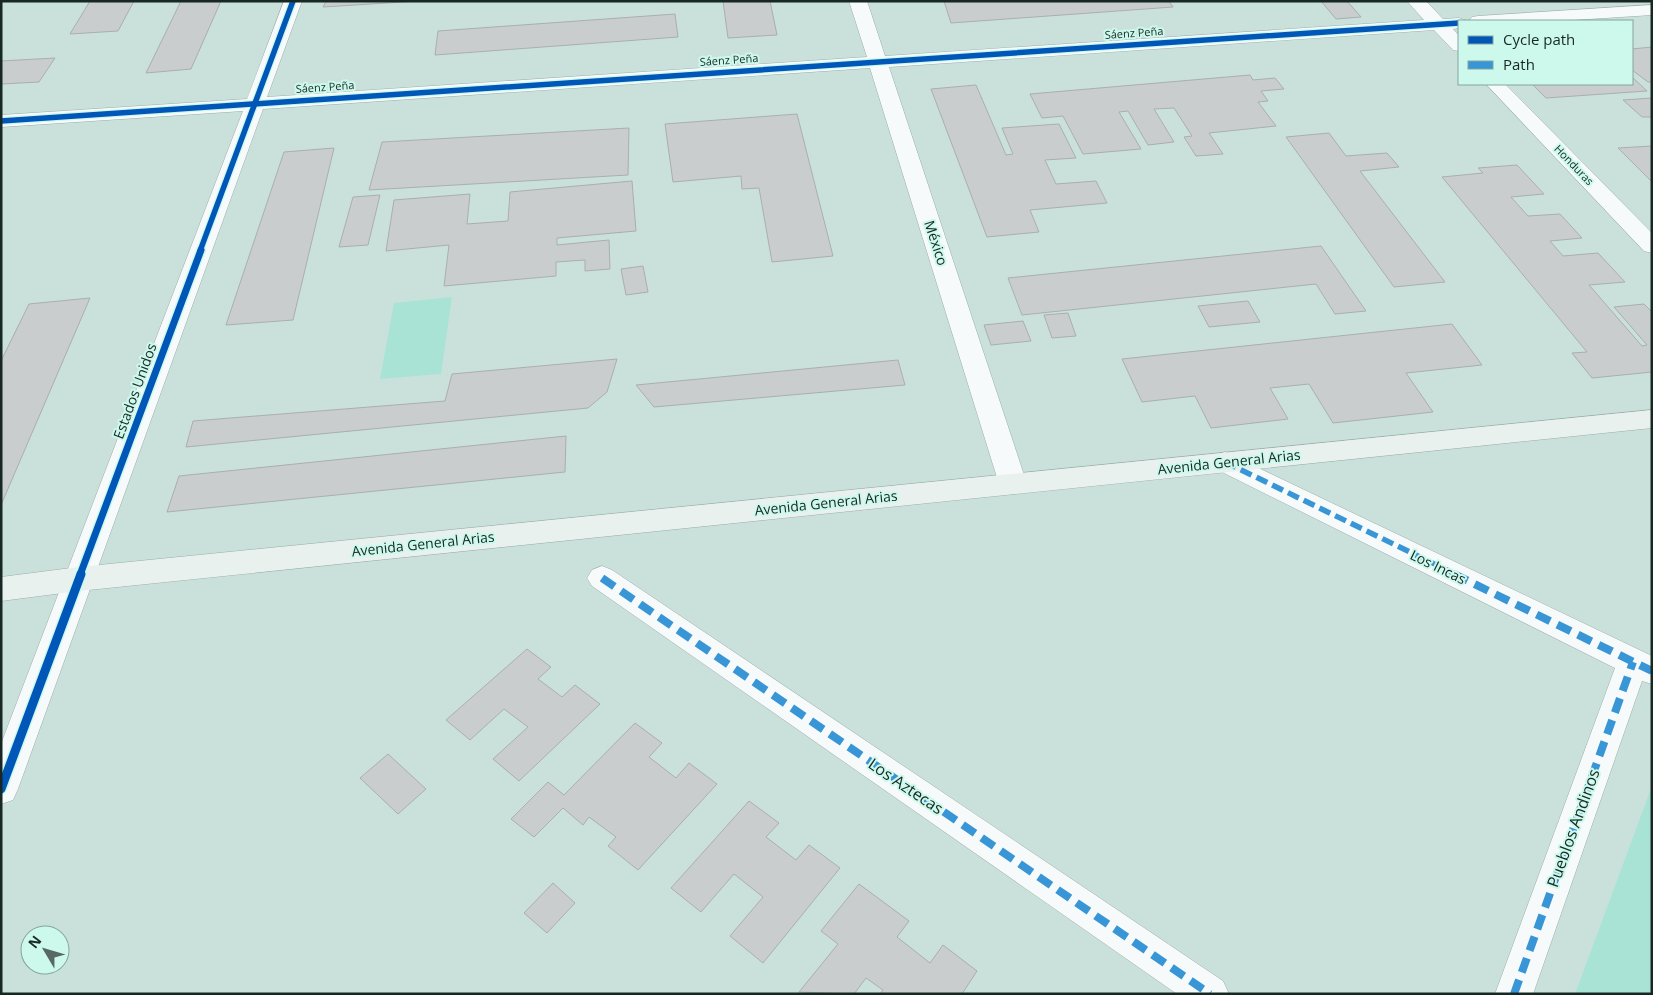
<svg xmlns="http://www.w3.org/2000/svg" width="1653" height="995" font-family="'Open Sans',sans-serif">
	<rect width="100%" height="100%" fill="#cae1db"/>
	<g fill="#a9e3d5">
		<path d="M452,297L441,374L380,379L394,303Z"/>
		<path d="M1652,786V994H1575Z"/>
	</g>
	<g fill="#c9cdcd" stroke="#aaaeae">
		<path d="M90,1H134L118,31L70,34Z"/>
		<path d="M181,1H221L191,69L146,73Z"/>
		<path d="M326,1H418L323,7Z"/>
		<path d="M723,1H770L777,35L728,38Z"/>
		<path d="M944,1H1169L1173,7L951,23Z"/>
		<path d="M1321,1H1347L1361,17L1336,19Z"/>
		<path d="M675,14L678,37L435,55L438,31Z"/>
		<path d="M1652,47V82H1648L1632,70V49Z"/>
		<path d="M55,58L39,82L1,84V61Z"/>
		<path d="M1250,75L1253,80L1275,78L1284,89L1261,91L1268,101L1258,102L1276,126L1209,133L1223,154L1196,156L1184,137L1192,136L1174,108L1154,109L1174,142L1148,145L1128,111L1119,112L1141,149L1083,154L1063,116L1042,118L1030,94Z"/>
		<path d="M1632,77L1647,91L1546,98L1532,84H1632Z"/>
		<path d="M976,85L1006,155L1013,154L1002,128L1059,124L1076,158L1045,160L1056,184L1096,181L1107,203L1030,210L1039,232L987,237L931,89Z"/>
		<path d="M1652,98V117H1642L1623,100Z"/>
		<path d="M797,114L833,256L772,262L759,188L742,189L741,176L673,182L665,124Z"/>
		<path d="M629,128L628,175L369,190L382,142Z"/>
		<path d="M1329,133L1346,156L1387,153L1399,167L1360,171L1445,282L1394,287L1286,137Z"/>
		<path d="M1652,146V182L1618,148Z"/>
		<path d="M334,148L293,320L226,325L284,152Z"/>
		<path d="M1517,165L1544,194L1511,197L1528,216L1560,214L1582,238L1550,241L1563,256L1598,253L1625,282L1589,285L1642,346L1647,345L1614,307L1644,304L1652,312V372L1592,378L1572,353L1587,352L1442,177L1483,173L1478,168Z"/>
		<path d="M632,181L636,231L557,238V245L609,240L610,269L585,271V260L556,262V276L444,286L449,245L386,251L394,200L470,194L467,224L508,221L510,192Z"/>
		<path d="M380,195L368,245L339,247L353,197Z"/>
		<path d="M1321,246L1366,311L1335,314L1316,284L1022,315L1008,278Z"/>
		<path d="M643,266L648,292L626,295L621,269Z"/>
		<path d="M90,298L1,505V361L29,304Z"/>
		<path d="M1248,301L1260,322L1209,327L1198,306Z"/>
		<path d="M1068,313L1076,336L1052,338L1044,315Z"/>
		<path d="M1023,321L1031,341L991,345L984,325Z"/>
		<path d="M1452,324L1482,365L1406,373L1433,412L1333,423L1309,384L1270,388L1288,419L1211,428L1195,396L1142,402L1122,359Z"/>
		<path d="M617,359L607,392L588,408L186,447L193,421L445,401L452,374Z"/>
		<path d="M898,360L905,385L654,407L636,385Z"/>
		<path d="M566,436L565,472L167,512L179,476Z"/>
		<path d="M527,649L551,667L538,679L562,697L575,685L600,704L519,781L493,759L528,727L504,709L470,740L446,720Z"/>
		<path d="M635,723L662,743L649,757L676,778L689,763L717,784L638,870L608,846L616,837L589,817L583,825L563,808L534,837L511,819L548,782L564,795Z"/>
		<path d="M388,754L426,789L398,814L360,778Z"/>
		<path d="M749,801L779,823L766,837L796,860L809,845L840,868L763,963L730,936L763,897L734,874L701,912L671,888Z"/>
		<path d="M553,883L575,903L547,933L524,913Z"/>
		<path d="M859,884L909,921L897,937L930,963L943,945L977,971L962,994H880L883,990L866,978L854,994L799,992L838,944L821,931Z"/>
	</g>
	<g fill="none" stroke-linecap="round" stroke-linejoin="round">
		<g stroke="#9baea9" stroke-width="1">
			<g id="street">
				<path d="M284,1H302L267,97L867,57L849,1H867L885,56L1424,20L1407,1H1426L1443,19L1459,18L1467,21H1459V28L1453,29L1459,36V51L1453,50L1434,30L889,67L1027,484L1023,491L1013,494L1003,491L999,484L870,68L263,109L18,789L13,800L1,804V744L243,111L1,127V115L247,99Z"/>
				<path d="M1652,5V15L1558,21H1469L1472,17L1478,16Z"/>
				<path d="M1486,84H1505L1652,233V253L1644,251Z"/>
				<path d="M1225,452L1652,656V684L1642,681L1533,994H1495L1615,668L1216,469L1212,462L1216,455Z"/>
				<path d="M602,566L612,570L1223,981L1229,994H1177L592,586L587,578L592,570Z"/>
			</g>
		</g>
		<g stroke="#9baea9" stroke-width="1">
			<path id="secondary" d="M1652,410V428L79,591L1,601V577L79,567Z"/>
		</g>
		<use href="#street" fill="#f7fafa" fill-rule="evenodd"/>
		<use href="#secondary" fill="#e9f1ef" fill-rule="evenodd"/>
		<path stroke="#3996d6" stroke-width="5.5" stroke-dasharray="12 5.5" stroke-linecap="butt" d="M1225,462L1457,575"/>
		<g stroke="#3996d6" stroke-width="8" stroke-dasharray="15 8" stroke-linecap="butt">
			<path d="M1454,574L1652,671"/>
			<path d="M602,578L1210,994"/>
			<path d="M1514,994L1633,662"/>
		</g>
		<g stroke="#cdf9ed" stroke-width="8">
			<g id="cycleway-far2">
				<path d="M1,121L1459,23"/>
				<path d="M200,251L293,1"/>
			</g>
		</g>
		<g stroke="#cdf9ed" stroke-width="10">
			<path id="cycleway-far1" d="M80,575L201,250"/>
		</g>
		<g stroke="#cdf9ed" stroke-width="12">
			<path id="cycleway" d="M1,789L81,574"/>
		</g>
		<use href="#cycleway-far2" stroke="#0057b8" stroke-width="5.5"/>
		<use href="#cycleway-far1" stroke="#0057b8" stroke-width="7"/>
		<use href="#cycleway" stroke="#0057b8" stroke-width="9"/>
	</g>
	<g text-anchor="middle" stroke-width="4" stroke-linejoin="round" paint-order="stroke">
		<g font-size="11" fill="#172824" stroke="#cdf9ed">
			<text transform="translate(1134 33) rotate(-4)" y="4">Sáenz Peña</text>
			<text transform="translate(729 60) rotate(-4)" y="4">Sáenz Peña</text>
			<text transform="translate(325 87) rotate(-4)" y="4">Sáenz Peña</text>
			<text transform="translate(1574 165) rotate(46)" y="4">Honduras</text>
		</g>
		<g font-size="14" fill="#172824" stroke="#cdf9ed">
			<text transform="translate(936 243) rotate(72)" y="5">México</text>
			<text transform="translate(135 391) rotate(-70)" y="5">Estados Unidos</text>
			<text transform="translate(1229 462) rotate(-6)" y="5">Avenida General Arias</text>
			<text transform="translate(826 503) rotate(-6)" y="5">Avenida General Arias</text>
			<text transform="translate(423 544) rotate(-6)" y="5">Avenida General Arias</text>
			<text transform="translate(1438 567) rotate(26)" y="5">Los Incas</text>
		</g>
		<g font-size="16" fill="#172824" stroke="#cdf9ed">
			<text transform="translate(906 786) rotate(34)" y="6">Los Aztecas</text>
			<text transform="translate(1573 828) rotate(-70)" y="6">Pueblos Andinos</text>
		</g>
	</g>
	<rect width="1653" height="995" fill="none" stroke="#172824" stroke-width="5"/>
	<rect x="1458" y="20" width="175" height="65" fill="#cdf9ed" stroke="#84a59d"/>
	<rect x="1468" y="36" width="25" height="8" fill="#0057b8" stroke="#84a59d"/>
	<text x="1503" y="45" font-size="15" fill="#172824">Cycle path</text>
	<rect x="1468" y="61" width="25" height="8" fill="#3996d6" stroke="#84a59d"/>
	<text x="1503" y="70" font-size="15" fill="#172824">Path</text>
	<g transform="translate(45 950) rotate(308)"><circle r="24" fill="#cdf9ed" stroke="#84a59d"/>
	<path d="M0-4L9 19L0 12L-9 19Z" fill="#566964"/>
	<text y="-8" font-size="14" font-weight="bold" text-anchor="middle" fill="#172824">N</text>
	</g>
</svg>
